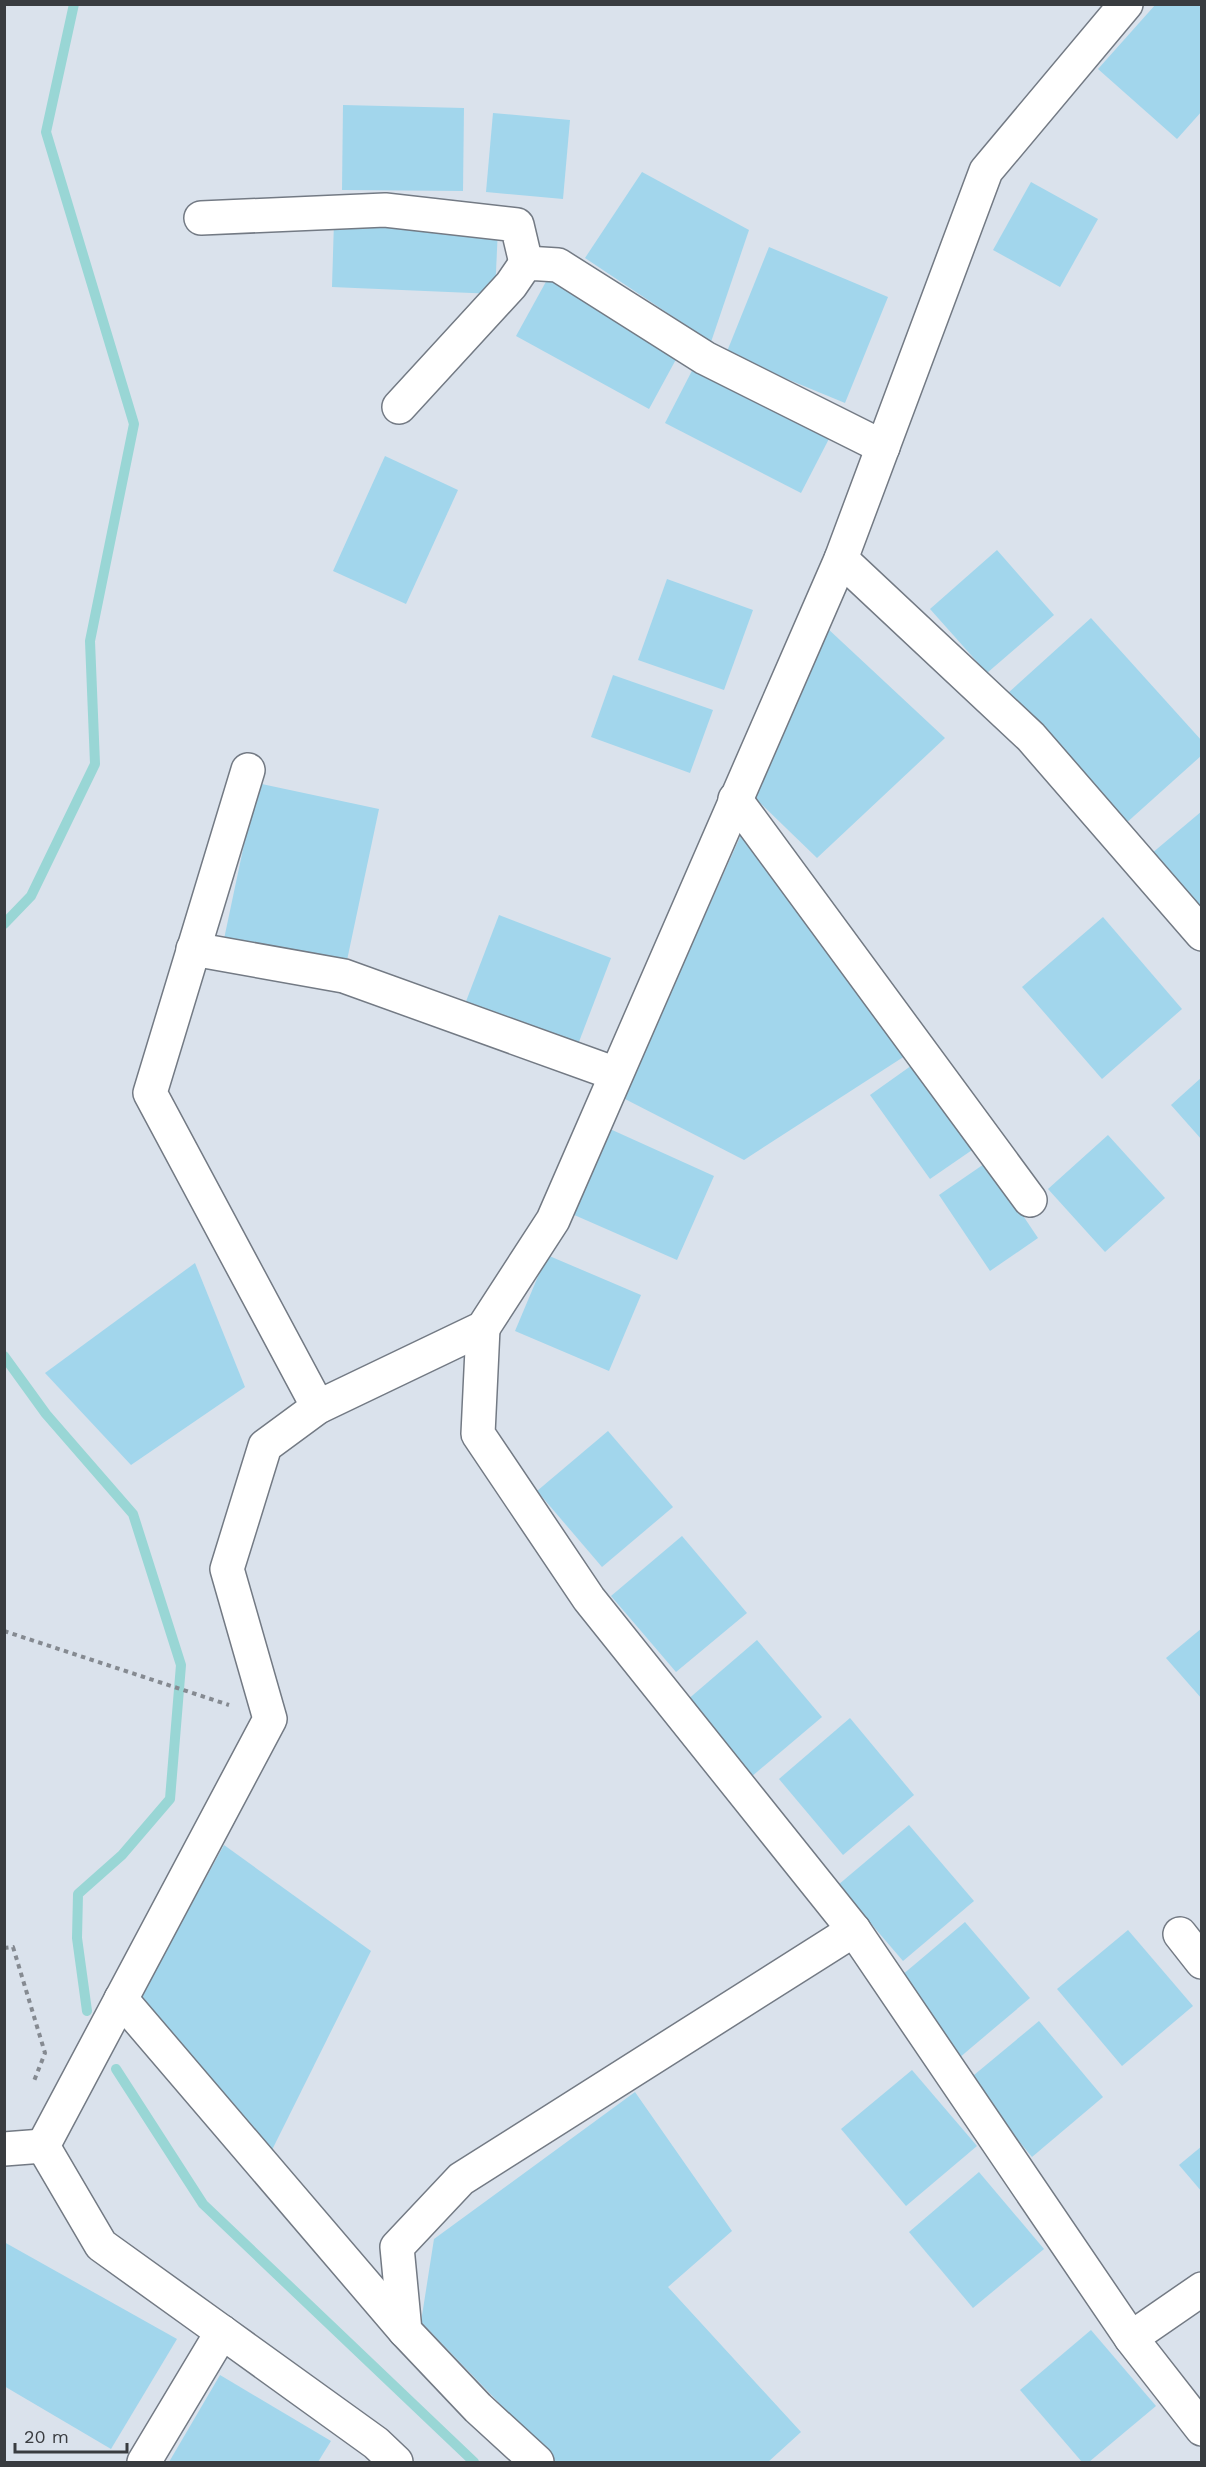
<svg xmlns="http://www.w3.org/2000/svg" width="1206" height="2467" font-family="'Work Sans',sans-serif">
	<rect width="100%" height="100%" fill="#dae2ec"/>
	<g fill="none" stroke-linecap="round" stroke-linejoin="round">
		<g stroke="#99d6d5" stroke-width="10">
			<path d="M4,924L31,896L95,764L90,641L134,424L46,132L74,4"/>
			<path d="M4,1356L46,1414L133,1514L181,1665L170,1799L122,1855L78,1894L77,1938L87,2011"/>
			<path d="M116,2069L203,2204L474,2462"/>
		</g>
	</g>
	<g fill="#a2d6ec">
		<path d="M1156,4H1197L1202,8V111L1177,139L1098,69Z"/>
		<path d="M343,105L464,108L463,191L342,190Z"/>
		<path d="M493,113L570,120L563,199L486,192Z"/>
		<path d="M642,172L749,230L711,342L585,258Z"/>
		<path d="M1031,182L1098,219L1060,287L993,250Z"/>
		<path d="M334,221L498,228L495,294L332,287Z"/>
		<path d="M769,247L888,297L845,403L726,354Z"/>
		<path d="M548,278L680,352L649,409L516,336Z"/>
		<path d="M697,361L833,431L801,493L665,423Z"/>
		<path d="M385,456L458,490L406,604L333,571Z"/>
		<path d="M997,550L1054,615L987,673L930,609Z"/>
		<path d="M667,579L753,610L724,690L638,660Z"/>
		<path d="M1091,618L1202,741V755L1124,825L1007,694Z"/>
		<path d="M826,627L945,738L817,858L752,795Z"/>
		<path d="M613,675L713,710L690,773L591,737Z"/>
		<path d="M257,783L379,809L346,965L224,939Z"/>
		<path d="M1202,811V912L1151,854Z"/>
		<path d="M744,828L908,1054L744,1160L623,1098Z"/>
		<path d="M499,915L611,958L577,1047L465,1004Z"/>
		<path d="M1103,917L1182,1009L1102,1079L1022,987Z"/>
		<path d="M915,1063L975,1148L930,1179L870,1095Z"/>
		<path d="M1202,1077V1140L1171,1105Z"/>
		<path d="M610,1129L714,1176L677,1260L572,1214Z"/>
		<path d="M1108,1135L1165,1198L1105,1252L1048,1189Z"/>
		<path d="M987,1162L1038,1238L990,1271L939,1195Z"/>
		<path d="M547,1255L641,1295L609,1371L515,1331Z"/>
		<path d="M195,1263L245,1387L131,1465L45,1373Z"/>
		<path d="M608,1431L673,1507L602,1567L537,1491Z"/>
		<path d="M682,1536L747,1613L676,1672L611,1596Z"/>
		<path d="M1202,1628V1699L1166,1658Z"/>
		<path d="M757,1640L822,1717L751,1777L686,1701Z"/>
		<path d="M850,1718L914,1795L843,1855L779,1779Z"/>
		<path d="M909,1825L974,1901L903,1961L838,1885Z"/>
		<path d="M224,1845L371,1951L270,2154L137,2003Z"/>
		<path d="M965,1922L1030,1998L959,2058L895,1981Z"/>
		<path d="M1128,1930L1193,2006L1122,2066L1057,1989Z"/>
		<path d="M1039,2021L1103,2097L1032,2157L968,2080Z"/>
		<path d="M912,2070L977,2146L906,2206L841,2129Z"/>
		<path d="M635,2092L732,2231L668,2287L801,2432L768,2462H556L421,2322L434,2239Z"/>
		<path d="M1202,2146V2192L1179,2165Z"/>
		<path d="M979,2172L1044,2249L973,2308L909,2232Z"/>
		<path d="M4,2242L177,2339L111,2449L4,2386Z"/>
		<path d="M1091,2330L1156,2406L1089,2462H1082L1020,2390Z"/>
		<path d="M220,2375L331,2441L318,2462H169Z"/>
	</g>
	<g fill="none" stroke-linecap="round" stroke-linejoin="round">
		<g stroke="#737a84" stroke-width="36">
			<g id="minor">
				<path d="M201,218L385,210L517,225L526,263"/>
				<path d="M399,407L511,285L526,263L558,265L705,358L883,447"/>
				<path d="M841,559L1031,737L1202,934"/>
				<path d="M248,770L150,1093L318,1407"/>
				<path d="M735,799L1030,1200"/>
				<path d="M193,949L344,976L616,1074"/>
				<path d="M483,1328L478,1434L589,1599L854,1930L1131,2338L1202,2429"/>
				<path d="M1180,1934L1202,1962"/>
				<path d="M121,1999L405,2331"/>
				<path d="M43,2146L270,1719L227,1569L265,1446L318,1407L483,1328L553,1220L841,559L986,171L1126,4"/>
				<path d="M43,2146L101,2245L222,2332"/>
				<path d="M4,2149L43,2146"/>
				<path d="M1131,2338L1202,2289"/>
				<path d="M144,2462L222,2332L376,2443L396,2462"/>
				<path d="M537,2462L478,2408L405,2331L397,2247L461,2179L854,1930"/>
			</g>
		</g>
		<g stroke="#858a91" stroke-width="4" stroke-dasharray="4.5 4.5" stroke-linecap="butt">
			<path d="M4,1631L229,1705"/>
			<path d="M4,1948L13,1947L45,2053L34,2081"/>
		</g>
		<use href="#minor" stroke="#fff" stroke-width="33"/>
	</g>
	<rect width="1206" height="2467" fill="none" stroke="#393c40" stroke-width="12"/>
	<path d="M15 2443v9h112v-9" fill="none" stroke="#393c40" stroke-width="3"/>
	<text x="24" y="2443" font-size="18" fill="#393c40" stroke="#dae2ec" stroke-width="4.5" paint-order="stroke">20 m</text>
</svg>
